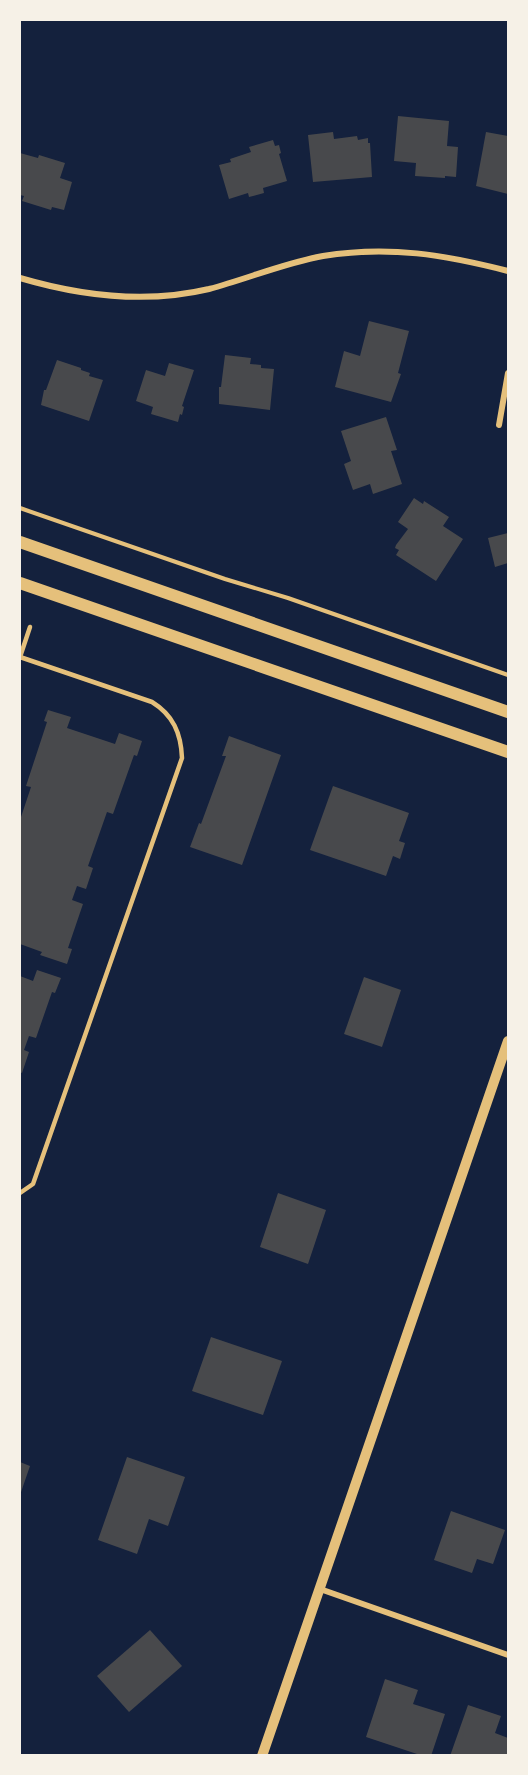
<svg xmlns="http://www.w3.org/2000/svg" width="528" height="1775" font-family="'Noto Sans',sans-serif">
	<rect width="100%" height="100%" fill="#14213d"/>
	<g fill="#48494c">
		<path d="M398,116L449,121L447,146L458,147L456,177L445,176V178L415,176L416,163L394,161Z"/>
		<path d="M333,132L334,139L357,136L358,140L368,138V143H370L372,177L313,182L308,135Z"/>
		<path d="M486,132L508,136V194L476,186Z"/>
		<path d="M273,140L275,146L279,145L281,153L279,154L287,181L263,188L264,193L249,197L248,193L229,199L219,165L231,162L230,159L251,152L249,147Z"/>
		<path d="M20,153L38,158L39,155L65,163L60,178L72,182L64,210L52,207L51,210L22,201L24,196L20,195Z"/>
		<path d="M369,321L409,331L398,373L401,374L391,402L335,387L344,351L360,356Z"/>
		<path d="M225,355L251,358L250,364L261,365V368L274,369L270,410L219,404V387H221Z"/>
		<path d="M57,360L81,368V370L90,373L89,376L103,380L89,421L41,405L44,390H46Z"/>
		<path d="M169,363L194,370L182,406L184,407L182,415L180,414L178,422L151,414L153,407L136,401L146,370L165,376Z"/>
		<path d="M386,417L397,450L391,451L402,484L373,494L370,484L353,490L344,464L351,461L341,431Z"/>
		<path d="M414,498L423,504L424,501L449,517L443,526L463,539L436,581L396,555L399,550L395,548L396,545L408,529L398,522Z"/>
		<path d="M508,533V563L495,567L488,538Z"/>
		<path d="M48,710L71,717L67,728L115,744L119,733L142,741L137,756L134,755L113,814L107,812L88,866L93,868L86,889L77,886L72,900L83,904L68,948L72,949L67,964L40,955L42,952L20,944V820L31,787L26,786L47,722L44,721Z"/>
		<path d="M229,736L281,755L242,865L190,847L199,823L201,824L226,756H222Z"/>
		<path d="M333,786L409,813L399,841L405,843L400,859L393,856L386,876L310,850Z"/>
		<path d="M37,970L61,978L55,993L52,992L36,1038L29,1036L24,1050L29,1052L22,1073L20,1072V976L33,981Z"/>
		<path d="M364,977L401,990L382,1047L344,1034Z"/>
		<path d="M278,1193L326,1210L308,1264L260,1247Z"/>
		<path d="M211,1337L282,1361L263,1415L192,1391Z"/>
		<path d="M127,1457L185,1477L168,1526L149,1519L137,1554L98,1540Z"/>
		<path d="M20,1462L30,1466L20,1495Z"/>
		<path d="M451,1511L505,1530L493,1564L477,1559L472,1573L434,1560Z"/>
		<path d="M150,1630L182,1666L129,1712L97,1676Z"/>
		<path d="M385,1679L418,1690L413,1704L445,1714L431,1756H423L366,1737Z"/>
		<path d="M468,1705L501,1716L495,1733L508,1738V1756H450Z"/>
	</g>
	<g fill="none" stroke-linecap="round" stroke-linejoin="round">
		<path stroke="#e5c07b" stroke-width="4" d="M20,508L225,579L288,598L508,675"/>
		<g stroke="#e5c07b" stroke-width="4.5">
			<path d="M20,657L152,702C173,715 181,733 182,758L33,1184L20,1193"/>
			<path d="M20,657L30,627"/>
		</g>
		<g stroke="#e5c07b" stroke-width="6">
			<path d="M20,278C81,296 146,304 209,289C247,279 284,263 323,256C389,245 445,255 508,271"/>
			<path d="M499,425L508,373"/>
			<path d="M320,1589L508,1655"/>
		</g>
		<path stroke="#e5c07b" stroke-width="10" d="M262,1756L508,1041"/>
		<g stroke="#e5c07b" stroke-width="12">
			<path d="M20,542L508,712"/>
			<path d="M20,583L508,752"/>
		</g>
	</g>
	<rect width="528" height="1775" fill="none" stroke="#f6f1e7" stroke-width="42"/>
</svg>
